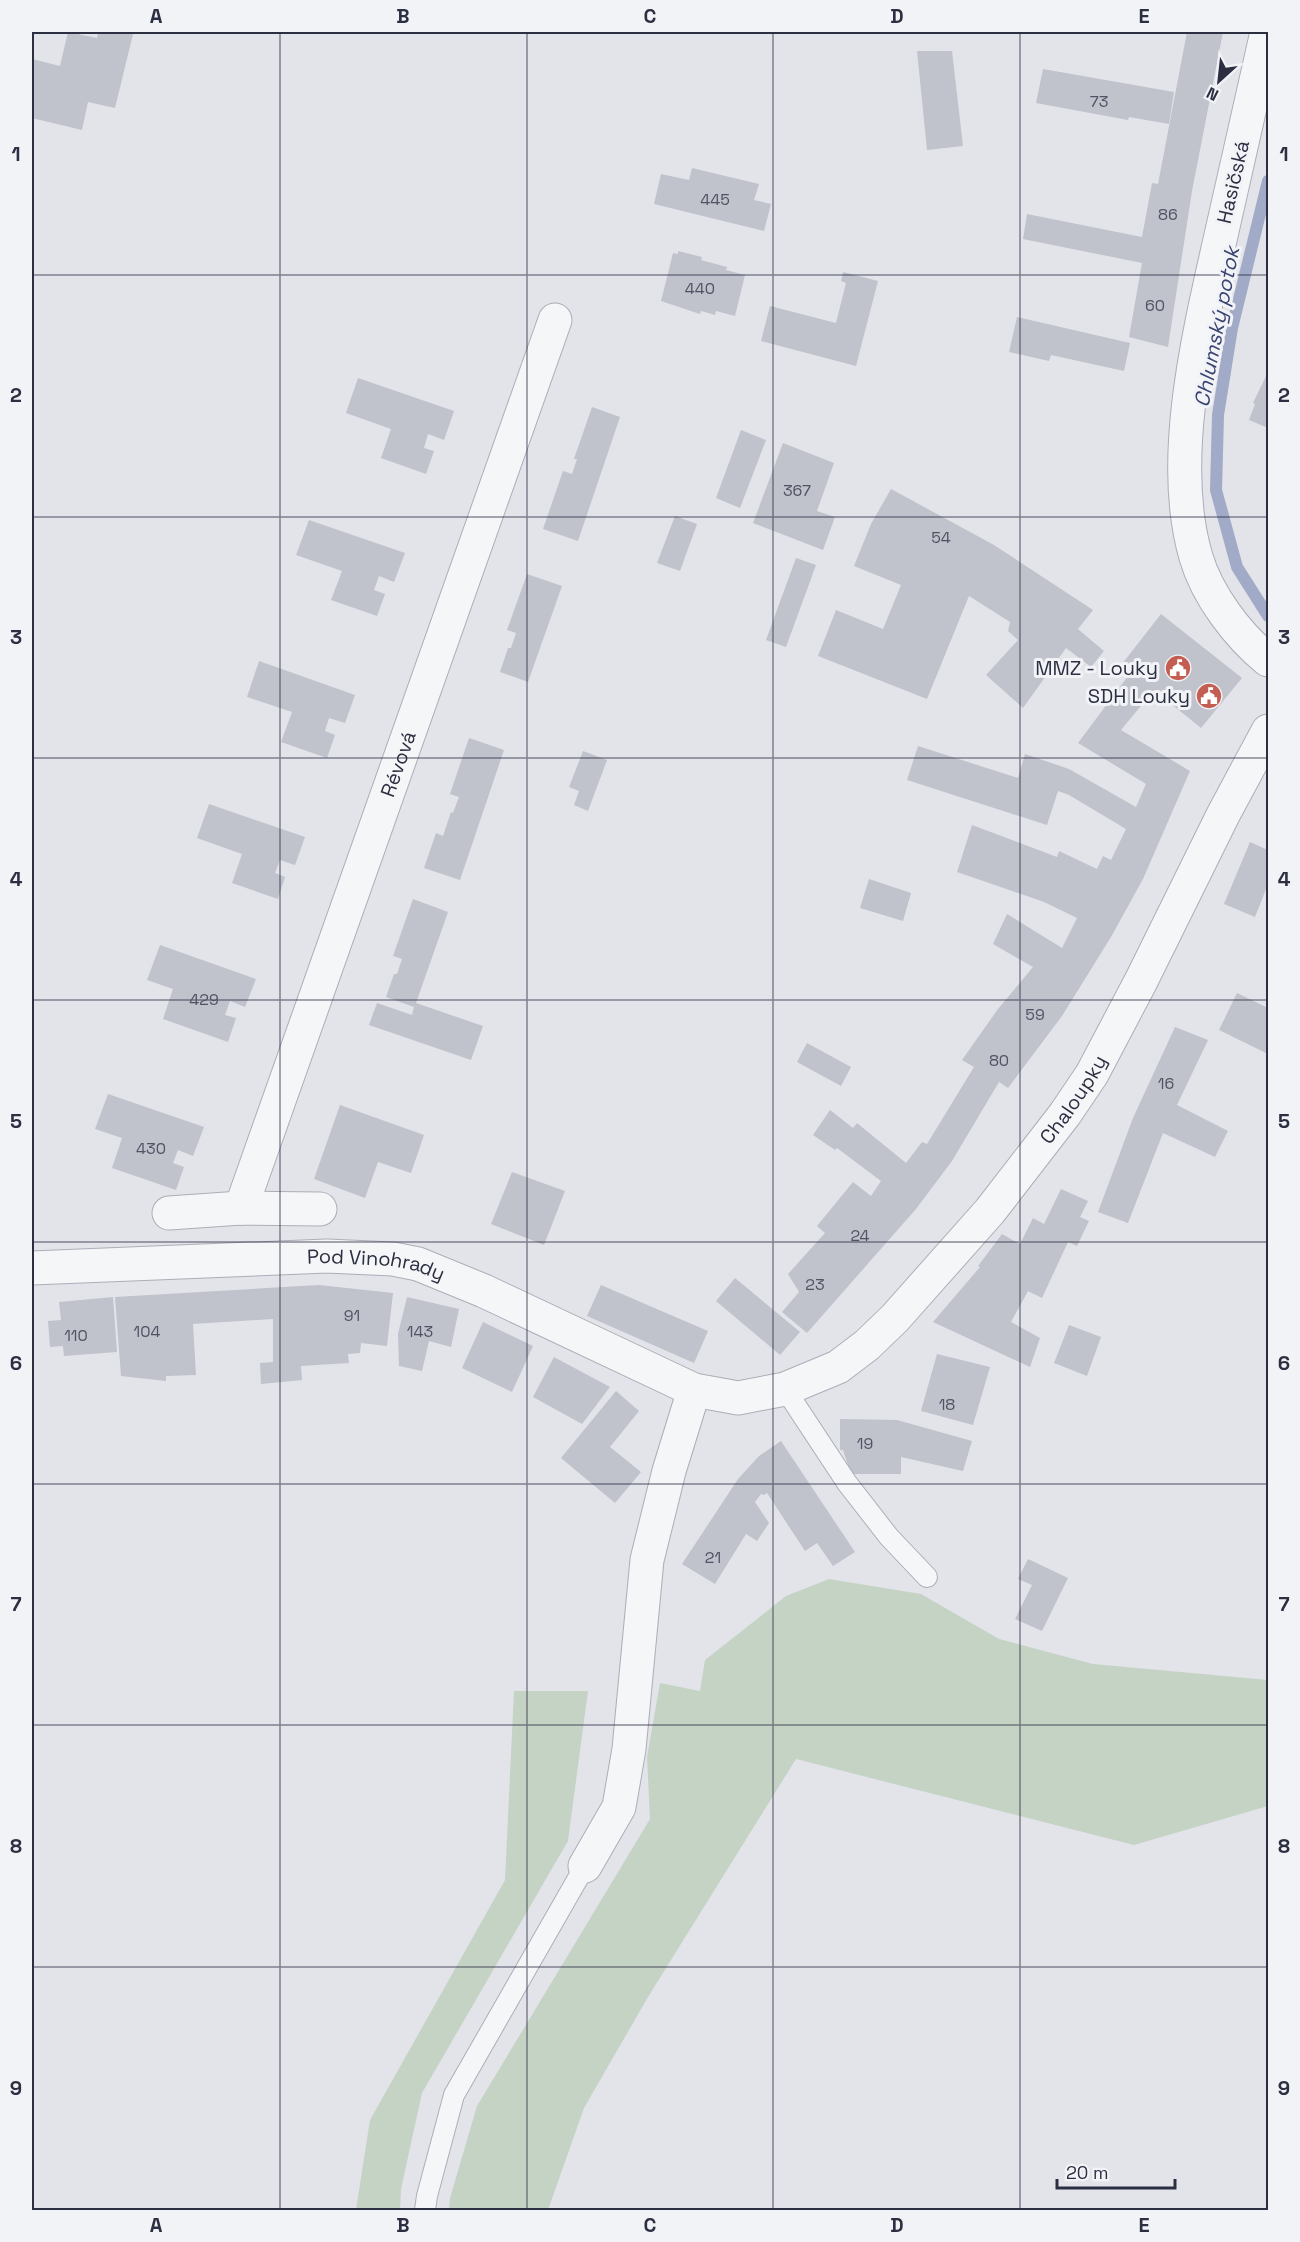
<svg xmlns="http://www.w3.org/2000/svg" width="1300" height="2242" font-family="'Space Grotesk',sans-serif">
	<rect width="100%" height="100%" fill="#e3e4ea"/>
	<g fill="#c5d3c5">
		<path d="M829,1579L921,1594L999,1639L1093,1664L1268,1680V1806L1134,1845L796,1759L648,1997L584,2108L548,2210H449L450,2198L477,2106L650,1819L647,1757L660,1683L700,1691L705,1660L786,1596Z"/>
		<path d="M514,1691H588L568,1841L422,2093L401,2189L400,2210H356L370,2120L505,1880Z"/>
	</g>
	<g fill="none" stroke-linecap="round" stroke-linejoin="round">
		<path stroke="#a1aac7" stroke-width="12" d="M1268,181L1232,328L1218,415L1216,490L1237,567L1268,616"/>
	</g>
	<g fill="#c0c2cc">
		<path d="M68,32L97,38L98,32H124L133,34L115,108L88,102L82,130L32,118V59L60,66Z"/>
		<path d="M1187,32H1223L1192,191L1168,347L1129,337L1142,263L1023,239L1027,214L1142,237L1152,183L1158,184Z"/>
		<path d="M917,51H952L963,146L927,150Z"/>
		<path d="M1043,69L1174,92L1169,124L1129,117L1128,120L1036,103Z"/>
		<path d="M692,168L759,184L754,200L771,204L764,231L654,204L661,174L689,180Z"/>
		<path d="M678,251L702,257L701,260L727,267L726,270L745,275L735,316L716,311L715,315L701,311L700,314L661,301L673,253L678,254Z"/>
		<path d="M843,272L878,281L856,366L761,341L770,306L836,323L846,283L841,281Z"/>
		<path d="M1017,317L1130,343L1124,371L1051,355L1049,361L1009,352Z"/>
		<path d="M1268,372V428L1249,420L1255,404L1253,403Z"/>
		<path d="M358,378L454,411L444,440L428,434L424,448L434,451L426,474L381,458L391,429L346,413Z"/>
		<path d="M592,407L620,417L578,541L543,529L563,471L572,474L577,459H574Z"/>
		<path d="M741,430L766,440L740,508L716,498Z"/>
		<path d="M783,443L834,463L817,511L835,517L823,550L753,523Z"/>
		<path d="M891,489L994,545L1093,610L1078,629L1104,651L1091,667L1066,648L1023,708L986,675L1018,640L1008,631L1010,622L969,596L927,699L818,656L836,610L883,629L901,585L854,566L871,524Z"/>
		<path d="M675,516L697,524L680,571L657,563Z"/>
		<path d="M309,520L405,553L394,582L379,576L374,590L385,594L377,616L331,600L342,571L296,555Z"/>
		<path d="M796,558L816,565L786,647L766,640Z"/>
		<path d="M527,574L562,586L528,682L500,672L508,648H511L516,633L507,630Z"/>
		<path d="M1161,614L1242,678L1201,728L1154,690L1121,730L1190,771L1143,879L1111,937L1062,1016L1008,1088L999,1082L952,1161L916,1209L807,1333L782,1312L799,1292L788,1274L825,1233L817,1226L853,1182L871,1196L881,1181L837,1148L835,1150L813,1135L830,1110L853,1128L857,1123L906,1163L922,1142L927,1144L974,1067L962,1060L998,1009L1033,967L993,944L1007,914L1062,948L1077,918L1044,902L957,872L972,825L1057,857L1059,851L1097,869L1103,856L1111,860L1126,829L1069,795L1058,791L1047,825L907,780L918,746L1018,778L1025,754L1069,769L1136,807L1146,784L1078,743L1131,672L1122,664Z"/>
		<path d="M259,661L355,695L345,723L329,718L325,731L335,735L327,758L281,742L292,712L247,697Z"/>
		<path d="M469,738L504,750L460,880L424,868L436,833L443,836L451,812L453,813L459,797L450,794Z"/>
		<path d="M583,751L607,760L588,811L574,805L579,791L569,787Z"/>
		<path d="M209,804L305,837L295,865L280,860L275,873L285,877L278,899L232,883L242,854L197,838Z"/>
		<path d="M1250,842L1268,850V884L1255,917L1224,904Z"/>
		<path d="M869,879L911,893L903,921L860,908Z"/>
		<path d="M413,899L448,912L416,1003L483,1026L471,1060L369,1025L377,1003L412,1015L414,1007L386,997L394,974H397L402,959L393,956Z"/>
		<path d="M160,945L256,979L245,1007L230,1001L225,1015L236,1018L228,1042L163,1019L173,989L147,980Z"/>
		<path d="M1237,993L1268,1008V1054L1219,1030Z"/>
		<path d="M1175,1027L1208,1040L1177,1105L1228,1131L1215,1157L1163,1133L1128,1223L1098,1212L1133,1118Z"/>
		<path d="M807,1043L851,1067L841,1086L797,1062Z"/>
		<path d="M108,1094L204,1127L193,1156L178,1150L173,1163L184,1167L176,1190L112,1168L122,1138L95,1129Z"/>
		<path d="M340,1105L424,1135L411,1173L378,1162L365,1198L314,1179Z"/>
		<path d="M512,1172L565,1191L544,1245L491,1224Z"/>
		<path d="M1061,1189L1088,1201L1080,1217L1089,1221L1077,1246L1068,1242L1042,1298L1028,1291L1011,1322L1040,1338L1030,1367L933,1322L980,1267L978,1266L1002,1234L1020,1244L1033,1218L1044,1224Z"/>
		<path d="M735,1278L800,1332L780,1355L716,1301Z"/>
		<path d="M319,1285L393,1293L387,1346L361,1343L360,1353L348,1354L349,1363L301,1366L302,1380L261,1384L260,1363L273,1362V1319L193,1324L196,1375L166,1376V1381L121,1376L115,1297Z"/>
		<path d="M601,1285L708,1331L694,1363L587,1316Z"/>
		<path d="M113,1297L117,1352L64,1356L63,1346L50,1347L48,1321L61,1320L59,1302Z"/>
		<path d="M407,1297L459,1309L451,1347L429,1341L422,1371L399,1366L398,1334Z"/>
		<path d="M483,1322L533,1346L512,1392L462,1368Z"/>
		<path d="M1069,1325L1101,1337L1087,1376L1054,1363Z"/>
		<path d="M937,1354L990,1367L973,1425L921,1411Z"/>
		<path d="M554,1357L610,1387L582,1424L533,1397Z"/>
		<path d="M616,1391L639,1411L610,1447L641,1472L615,1503L561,1458Z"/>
		<path d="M840,1419L897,1420L972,1441L963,1471L901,1457V1474H851L843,1450H840Z"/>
		<path d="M781,1441L855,1552L833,1566L817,1543L805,1551L767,1493L764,1495L761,1494L755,1502L769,1523L757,1541L746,1534L715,1584L682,1564L738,1479L759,1456Z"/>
		<path d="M1028,1559L1068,1578L1042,1631L1015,1619L1032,1585L1018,1579Z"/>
	</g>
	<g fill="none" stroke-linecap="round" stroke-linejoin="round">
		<g stroke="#acadb7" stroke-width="22">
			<g id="service">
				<path d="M785,1389L847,1483L889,1537L927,1577"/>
				<path d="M425,2210L427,2196L454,2095L585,1866"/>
			</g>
		</g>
		<g stroke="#acadb7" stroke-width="35">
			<g id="minor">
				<path d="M1267,32C1252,98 1237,164 1222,231C1200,329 1167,459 1196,557C1207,595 1238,636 1268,660"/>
				<path id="s1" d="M241,1208L555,320"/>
				<path d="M169,1213L241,1208L320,1209"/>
				<path id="s2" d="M32,1268L327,1256L393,1259L418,1264L484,1291L694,1390L738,1398L785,1389L838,1367L867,1345L895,1318L990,1211L1065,1114L1092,1074L1141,981L1223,815L1268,731"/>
				<path d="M585,1866L619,1807L629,1749L647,1560L669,1471L694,1390"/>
			</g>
		</g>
		<use href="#service" stroke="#f5f6f8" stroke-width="20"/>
		<use href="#minor" stroke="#f5f6f8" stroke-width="33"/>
	</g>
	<path fill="none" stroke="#2c2e41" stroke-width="1.5" stroke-opacity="0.55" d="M280,32V2210M527,32V2210M773,32V2210M1020,32V2210M32,275H1268M32,517H1268M32,758H1268M32,1000H1268M32,1242H1268M32,1484H1268M32,1725H1268M32,1967H1268"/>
	<defs>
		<g id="civic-disc" transform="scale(1.35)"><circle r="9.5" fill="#c55e52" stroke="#f2f3f7"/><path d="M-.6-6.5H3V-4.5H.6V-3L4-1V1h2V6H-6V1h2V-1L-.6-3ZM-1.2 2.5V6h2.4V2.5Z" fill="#fff"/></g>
	</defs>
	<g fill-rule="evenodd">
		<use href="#civic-disc" x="1178" y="668"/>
		<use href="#civic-disc" x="1209" y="696"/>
	</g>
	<g text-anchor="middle" stroke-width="6" stroke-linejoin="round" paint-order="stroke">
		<g font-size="16" fill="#515364">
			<text x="1099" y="107">73</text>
			<text x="715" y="205">445</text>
			<text x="1168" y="220">86</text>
			<text x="700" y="294">440</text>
			<text x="1155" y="311">60</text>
			<text x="797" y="496">367</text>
			<text x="941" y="543">54</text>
			<text x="204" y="1005">429</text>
			<text x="1035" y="1020">59</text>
			<text x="999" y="1066">80</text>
			<text x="1166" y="1089">16</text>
			<text x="151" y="1154">430</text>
			<text x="860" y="1241">24</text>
			<text x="815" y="1290">23</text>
			<text x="352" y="1321">91</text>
			<text x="147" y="1337">104</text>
			<text x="420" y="1337">143</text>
			<text x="76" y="1341">110</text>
			<text x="947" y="1410">18</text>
			<text x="865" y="1449">19</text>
			<text x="713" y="1563">21</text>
		</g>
		<g font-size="20" fill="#2c2e41" stroke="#f2f3f7">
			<text transform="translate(1233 182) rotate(-77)" y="7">Hasičská</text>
			<text dy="7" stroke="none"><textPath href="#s1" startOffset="471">Révová</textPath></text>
			<text dy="7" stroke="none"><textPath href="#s2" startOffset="1198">Chaloupky</textPath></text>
			<text dy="7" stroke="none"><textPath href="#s2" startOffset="345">Pod Vinohrady</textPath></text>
		</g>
		<g font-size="20" fill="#2c2e41" stroke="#f2f3f7" text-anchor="end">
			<text x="1158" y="675">MMZ - Louky</text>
			<text x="1190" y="703">SDH Louky</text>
		</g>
		<g font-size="21" font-style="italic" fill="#394472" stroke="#f2f3f7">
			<text transform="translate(1217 327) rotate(-79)" y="7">Chlumský potok</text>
		</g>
	</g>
	<rect width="1300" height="2242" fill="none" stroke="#f2f3f7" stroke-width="66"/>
	<g transform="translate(1219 81) rotate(207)" stroke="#f2f3f7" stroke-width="4.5" paint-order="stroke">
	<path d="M0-4.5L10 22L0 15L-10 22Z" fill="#2c2e41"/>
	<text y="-9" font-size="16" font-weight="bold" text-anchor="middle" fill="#2c2e41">N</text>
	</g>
	<path d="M1057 2179v9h118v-9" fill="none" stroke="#2c2e41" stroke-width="3"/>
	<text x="1066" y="2179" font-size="18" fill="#2c2e41" stroke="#f2f3f7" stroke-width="4.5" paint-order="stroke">20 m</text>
	<rect x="33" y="33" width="1234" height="2176" fill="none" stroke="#2c2e41" stroke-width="2"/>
	<g font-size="20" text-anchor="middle" font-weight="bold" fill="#2c2e41">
		<text x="156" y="23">A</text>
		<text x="403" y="23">B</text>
		<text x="650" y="23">C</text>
		<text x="897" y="23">D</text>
		<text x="1144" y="23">E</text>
		<text x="16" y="161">1</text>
		<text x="1284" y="161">1</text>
		<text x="16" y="402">2</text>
		<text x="1284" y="402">2</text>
		<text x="16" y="644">3</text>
		<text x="1284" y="644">3</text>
		<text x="16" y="886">4</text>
		<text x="1284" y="886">4</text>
		<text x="16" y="1128">5</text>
		<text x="1284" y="1128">5</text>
		<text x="16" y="1370">6</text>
		<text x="1284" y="1370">6</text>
		<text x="16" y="1611">7</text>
		<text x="1284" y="1611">7</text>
		<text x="16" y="1853">8</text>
		<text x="1284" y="1853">8</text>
		<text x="16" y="2095">9</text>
		<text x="1284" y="2095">9</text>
		<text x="156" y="2232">A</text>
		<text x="403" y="2232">B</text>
		<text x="650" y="2232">C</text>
		<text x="897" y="2232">D</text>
		<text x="1144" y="2232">E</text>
	</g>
</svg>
